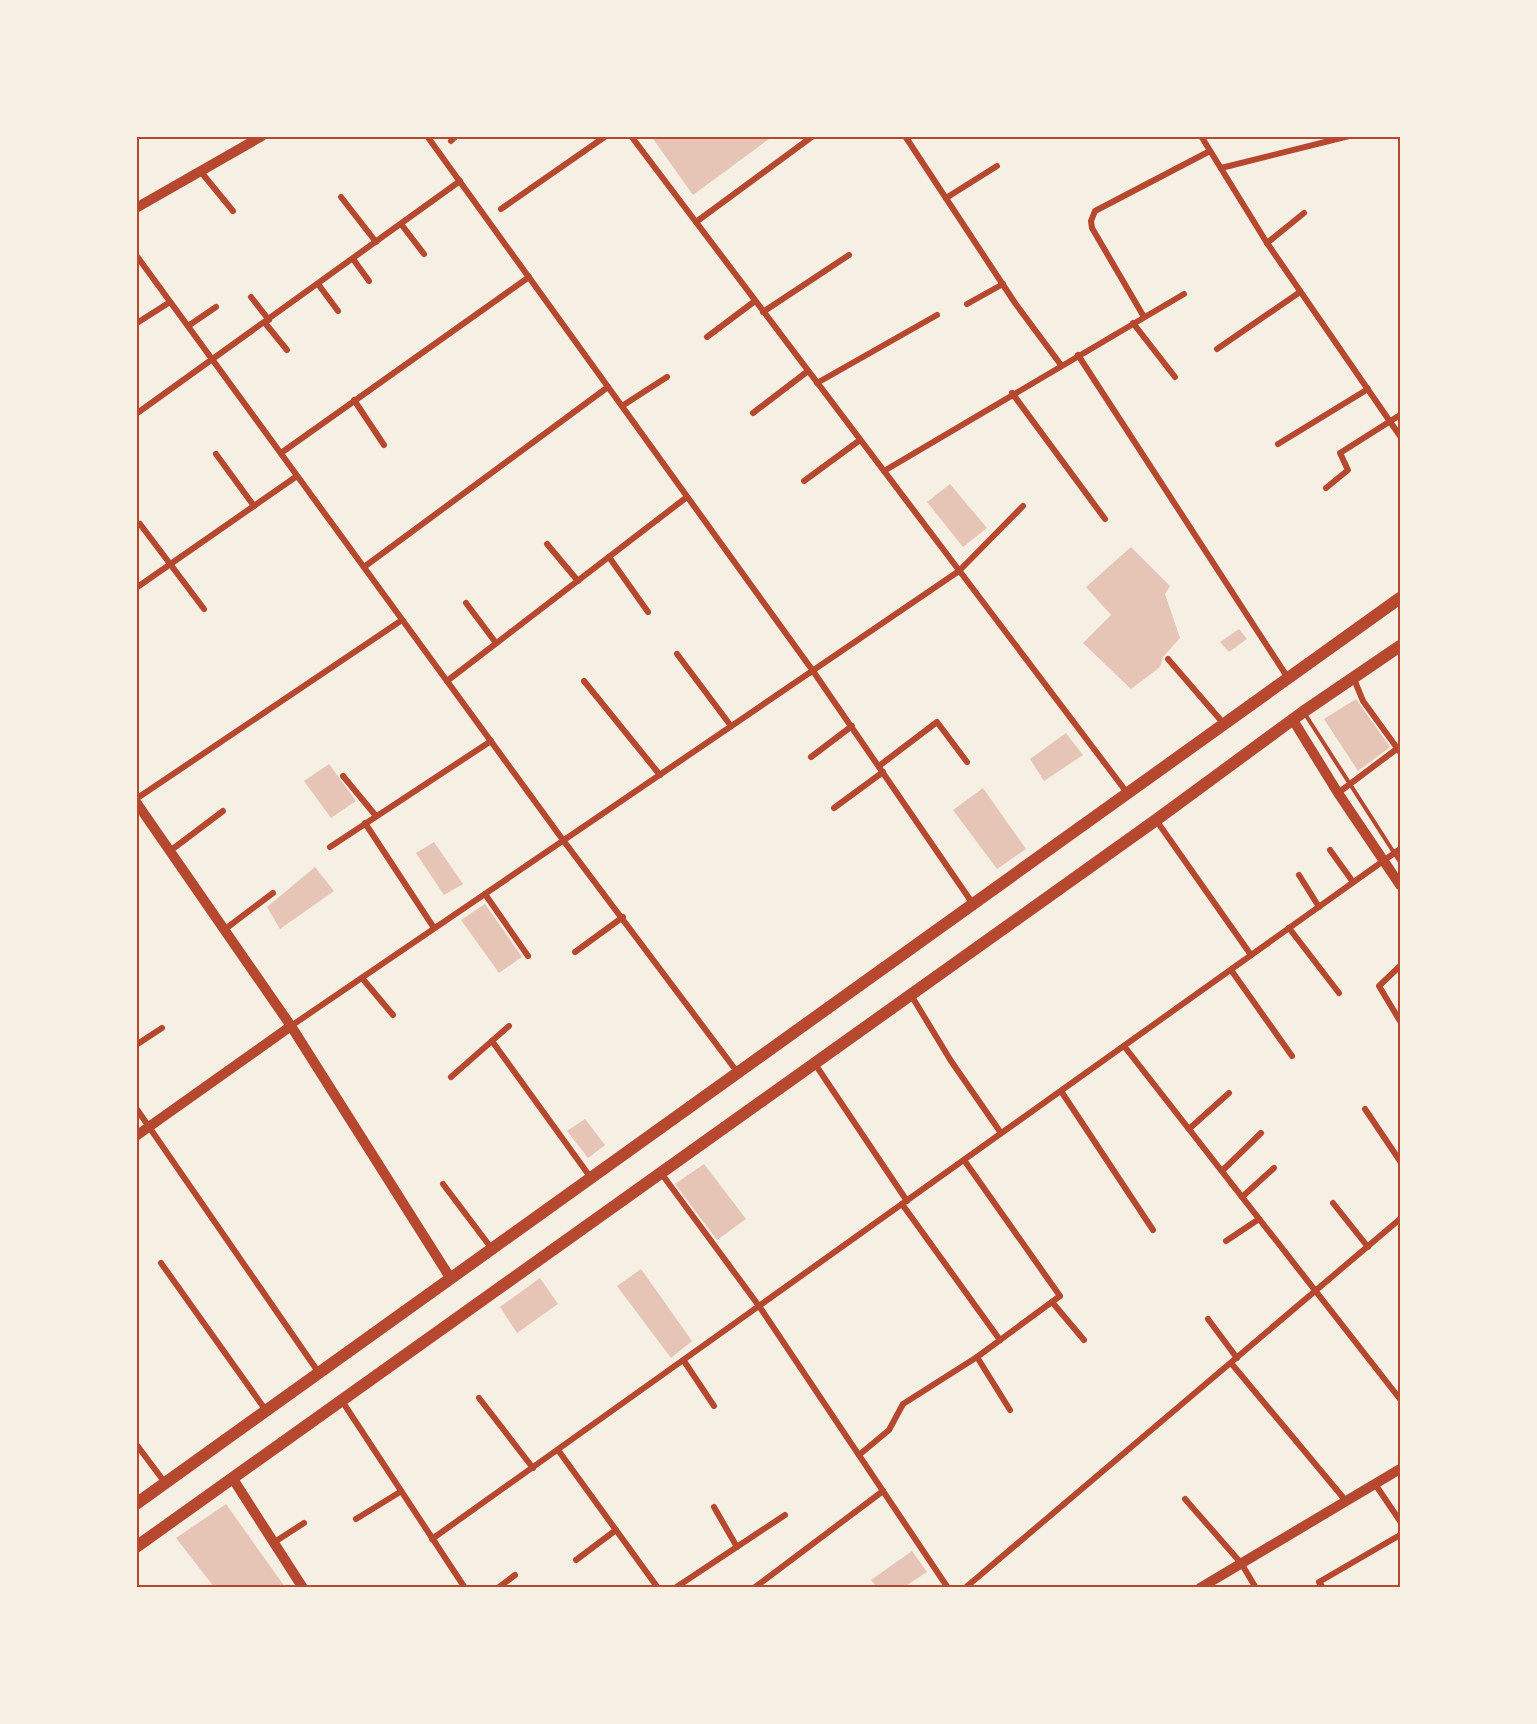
<svg xmlns="http://www.w3.org/2000/svg" width="1537" height="1724" font-family="'Exo 2',sans-serif">
	<rect width="100%" height="100%" fill="#f6efe4"/>
	<g fill="#e6c5b7">
		<path d="M651,136H773L693,195Z"/>
		<path d="M950,484L987,528L963,547L927,502Z"/>
		<path d="M1131,547L1170,586L1165,594L1180,638L1163,657L1160,667L1131,689L1083,643L1111,615L1086,587Z"/>
		<path d="M1239,629L1247,639L1229,652L1220,642Z"/>
		<path d="M1356,699L1390,747L1358,771L1324,719Z"/>
		<path d="M1066,733L1083,755L1044,781L1030,759Z"/>
		<path d="M329,764L356,801L331,818L304,781Z"/>
		<path d="M983,788L1026,849L997,869L953,810Z"/>
		<path d="M434,842L463,884L444,895L416,853Z"/>
		<path d="M315,867L334,891L280,929L267,907Z"/>
		<path d="M485,904L522,957L499,973L461,920Z"/>
		<path d="M585,1119L605,1145L588,1158L567,1131Z"/>
		<path d="M704,1164L746,1219L717,1240L675,1184Z"/>
		<path d="M641,1269L692,1341L671,1358L617,1286Z"/>
		<path d="M540,1278L558,1304L517,1333L500,1307Z"/>
		<path d="M226,1504L285,1587H214L176,1538Z"/>
		<path d="M912,1551L927,1572L904,1587H877L871,1580Z"/>
	</g>
	<g fill="none" stroke-linecap="round" stroke-linejoin="round">
		<path stroke="#b5482f" stroke-width="4" d="M1305,714L1400,862"/>
		<g stroke="#b5482f" stroke-width="6">
			<path d="M427,136L813,671L973,904"/>
			<path d="M631,136L1128,794"/>
			<path d="M905,136L1015,303L1061,365"/>
			<path d="M1201,136L1267,243L1400,436"/>
			<path d="M451,141L456,136"/>
			<path d="M1221,168L1349,136"/>
			<path d="M201,172L233,211"/>
			<path d="M341,197L376,242"/>
			<path d="M946,198L997,166"/>
			<path d="M501,209L606,136"/>
			<path d="M696,222L813,136"/>
			<path d="M401,224L424,254"/>
			<path d="M1267,243L1304,213"/>
			<path d="M136,255L563,840L738,1073"/>
			<path d="M353,259L369,281"/>
			<path d="M318,284L338,311"/>
			<path d="M251,297L269,320"/>
			<path d="M967,304L1003,284"/>
			<path d="M763,312L849,255"/>
			<path d="M1144,317L1092,228L1091,221L1095,211L1210,151"/>
			<path d="M137,323L170,302"/>
			<path d="M265,323L287,350"/>
			<path d="M1133,323L1175,377"/>
			<path d="M188,326L216,307"/>
			<path d="M707,337L755,301"/>
			<path d="M1217,349L1300,292"/>
			<path d="M1078,355L1288,678"/>
			<path d="M817,383L937,315"/>
			<path d="M1012,393L1105,519"/>
			<path d="M354,400L384,445"/>
			<path d="M622,406L667,377"/>
			<path d="M753,413L808,371"/>
			<path d="M136,414L460,181"/>
			<path d="M1278,444L1368,389"/>
			<path d="M281,453L529,277"/>
			<path d="M216,454L254,506"/>
			<path d="M884,471L1184,294"/>
			<path d="M804,481L860,440"/>
			<path d="M1326,488L1348,470L1340,453L1400,415"/>
			<path d="M140,524L204,609"/>
			<path d="M547,544L578,581"/>
			<path d="M609,557L648,612"/>
			<path d="M364,567L608,387"/>
			<path d="M136,588L297,476"/>
			<path d="M466,603L496,643"/>
			<path d="M677,654L731,726"/>
			<path d="M1168,659L1224,724"/>
			<path d="M1354,679L1363,701L1400,752"/>
			<path d="M447,681L687,497"/>
			<path d="M584,681L660,775"/>
			<path d="M811,757L852,726"/>
			<path d="M879,766L937,722L967,762"/>
			<path d="M343,776L376,816"/>
			<path d="M1338,793L1398,748"/>
			<path d="M136,799L402,620"/>
			<path d="M834,808L883,772"/>
			<path d="M1156,820L1251,955"/>
			<path d="M365,823L434,928"/>
			<path d="M330,847L491,741"/>
			<path d="M1330,850L1353,882"/>
			<path d="M170,851L223,811"/>
			<path d="M1299,875L1319,907"/>
			<path d="M485,894L528,956"/>
			<path d="M1289,928L1339,993"/>
			<path d="M224,930L273,893"/>
			<path d="M575,952L623,917"/>
			<path d="M1400,966L1379,986L1400,1021"/>
			<path d="M1231,970L1292,1056"/>
			<path d="M362,978L393,1015"/>
			<path d="M911,995L951,1061L1001,1133"/>
			<path d="M291,1026L959,571L1023,506"/>
			<path d="M492,1041L591,1178"/>
			<path d="M136,1045L162,1028"/>
			<path d="M1124,1046L1400,1399"/>
			<path d="M815,1064L907,1201"/>
			<path d="M451,1077L509,1026"/>
			<path d="M1061,1091L1153,1230"/>
			<path d="M136,1108L319,1373"/>
			<path d="M1365,1109L1400,1161"/>
			<path d="M1189,1129L1229,1093"/>
			<path d="M1222,1171L1261,1133"/>
			<path d="M661,1173L759,1306L948,1588"/>
			<path d="M443,1184L492,1249"/>
			<path d="M1242,1197L1274,1168"/>
			<path d="M1333,1203L1368,1247"/>
			<path d="M902,1204L1000,1340"/>
			<path d="M1226,1241L1259,1219"/>
			<path d="M161,1263L267,1412"/>
			<path d="M1052,1302L1084,1340"/>
			<path d="M1208,1319L1237,1358"/>
			<path d="M977,1357L1010,1410"/>
			<path d="M684,1361L714,1406"/>
			<path d="M1231,1363L1346,1501"/>
			<path d="M479,1398L533,1468"/>
			<path d="M342,1401L465,1588"/>
			<path d="M136,1444L166,1484"/>
			<path d="M558,1450L658,1588"/>
			<path d="M859,1455L889,1430L903,1404L977,1357L1060,1296L964,1160"/>
			<path d="M1375,1484L1400,1521"/>
			<path d="M1185,1499L1241,1563L1256,1588"/>
			<path d="M714,1507L737,1547"/>
			<path d="M356,1519L400,1492"/>
			<path d="M432,1539L1400,849"/>
			<path d="M273,1543L304,1523"/>
			<path d="M576,1560L616,1530"/>
			<path d="M498,1588L515,1575"/>
			<path d="M675,1588L785,1515"/>
			<path d="M754,1588L883,1491"/>
			<path d="M965,1588L1400,1219"/>
			<path d="M1323,1588L1319,1582L1400,1535"/>
		</g>
		<g stroke="#b5482f" stroke-width="10">
			<path d="M136,208L262,136"/>
			<path d="M1293,720L1338,793L1400,885"/>
			<path d="M136,802L291,1026L451,1279"/>
			<path d="M136,1136L291,1026"/>
			<path d="M233,1479L303,1588"/>
			<path d="M1200,1588L1400,1469"/>
		</g>
		<g stroke="#b5482f" stroke-width="12">
			<path d="M136,1504L1400,598"/>
			<path d="M136,1547L1156,820L1303,712L1400,646"/>
		</g>
	</g>
	<rect width="1537" height="1724" fill="none" stroke="#f6efe4" stroke-width="276"/>
	<rect x="138" y="138" width="1261" height="1448" fill="none" stroke="#b5482f" stroke-width="2"/>
</svg>
